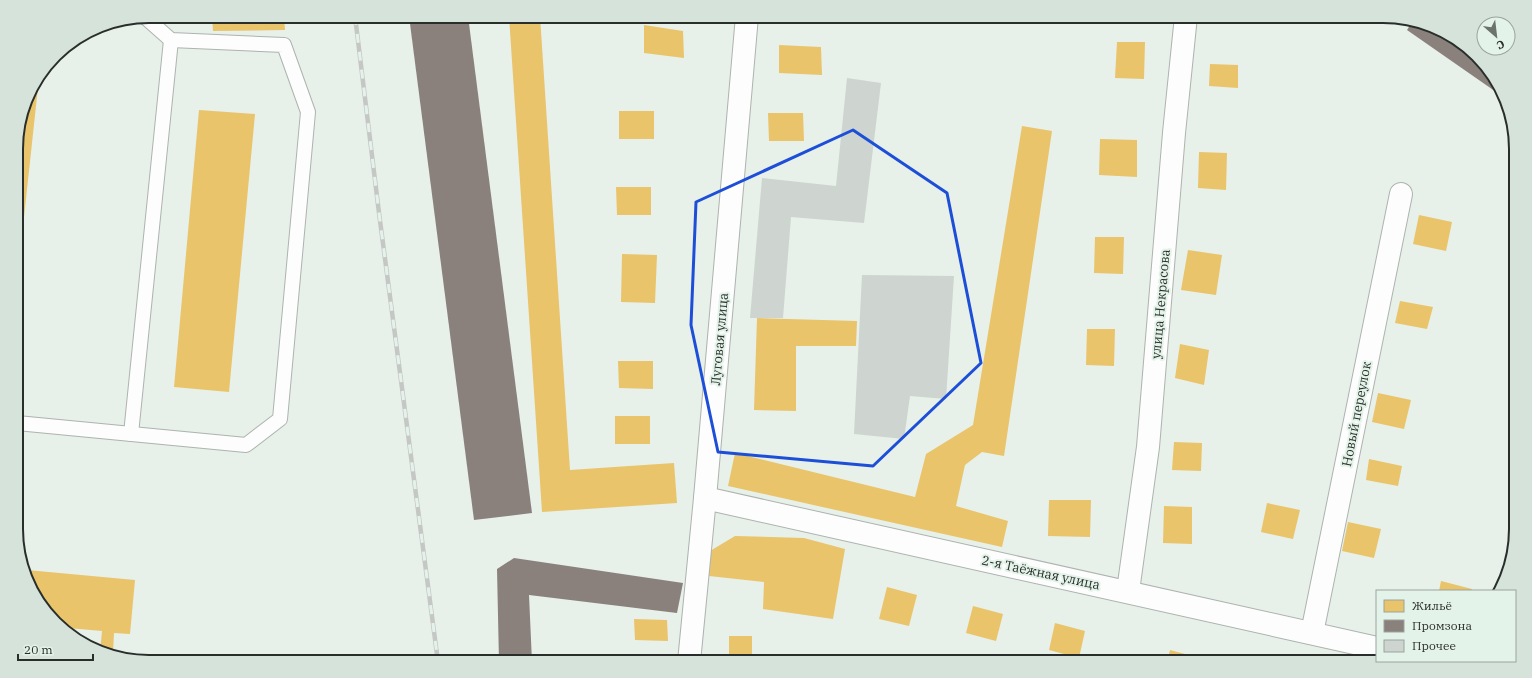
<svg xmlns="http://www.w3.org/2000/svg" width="1532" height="678" font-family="'IBM Plex Serif',serif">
	<rect width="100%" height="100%" fill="#e8f0ea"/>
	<g fill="#e9c46a">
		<path d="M212,16H284L285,30L213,31Z"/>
		<path d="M509,16H540L570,470L674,463L677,503L542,512Z"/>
		<path d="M644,25L683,31L684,58L644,53Z"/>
		<path d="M1117,42H1145L1144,79L1115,78Z"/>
		<path d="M779,45L821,47L822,75L779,73Z"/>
		<path d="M1210,64L1238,65V88L1209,86Z"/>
		<path d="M39,78L18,273H17L16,140L30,91Z"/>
		<path d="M199,110L255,114L229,392L174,387Z"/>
		<rect x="619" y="111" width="35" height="28"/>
		<path d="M768,113H803L804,141H769Z"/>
		<path d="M1022,126L1052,131L1004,456L982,452L965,465L956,506L1008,521L1002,547L728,486L735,453L915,497L926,454L973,425Z"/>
		<path d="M1100,139L1137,140V177L1099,175Z"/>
		<path d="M1199,152L1227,153L1226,190L1198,188Z"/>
		<path d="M616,187H651V215H617Z"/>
		<path d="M1419,215L1452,222L1446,251L1413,244Z"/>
		<path d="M1095,237H1124L1123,274L1094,273Z"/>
		<path d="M1188,250L1222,255L1216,295L1181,290Z"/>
		<path d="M622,254L657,255L655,303L621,302Z"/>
		<path d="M1400,301L1433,307L1427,329L1395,323Z"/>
		<path d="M757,318L857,321L856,346H796V411L754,410Z"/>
		<path d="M1087,329H1115L1114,366L1086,365Z"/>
		<path d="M1180,344L1209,350L1204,385L1175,378Z"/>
		<path d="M618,361H653V389L619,388Z"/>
		<path d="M1378,393L1411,400L1404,429L1372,422Z"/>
		<rect x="615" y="416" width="35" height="28"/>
		<path d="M1174,442L1202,443L1201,471L1172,470Z"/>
		<path d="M1369,459L1402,466L1398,486L1366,480Z"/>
		<path d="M1049,500H1091L1090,537L1048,536Z"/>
		<path d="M1267,503L1300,510L1293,539L1261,532Z"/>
		<path d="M1164,506L1192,507V544L1163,543Z"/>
		<path d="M1348,522L1381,529L1374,558L1342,551Z"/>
		<path d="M735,536L804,538L845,549L833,619L763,609L764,582L709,576L710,551Z"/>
		<path d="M27,570L135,580L130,634L114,633L113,653L133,655L132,659L100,652L102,631L68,628L43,610Z"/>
		<path d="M1441,581L1472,589L1471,591H1439Z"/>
		<path d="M887,587L917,595L909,626L879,619Z"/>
		<path d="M973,606L1003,614L996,641L966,633Z"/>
		<path d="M634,619L667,620L668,641L635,640Z"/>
		<path d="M1055,623L1085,631L1079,658L1049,650Z"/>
		<rect x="729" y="636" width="23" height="26"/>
		<path d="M1170,650L1200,658L1199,662H1167Z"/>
	</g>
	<g fill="#8a817c">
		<path d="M409,16H468L532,513L474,520Z"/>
		<path d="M1412,22L1434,26L1489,68L1499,94L1407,30Z"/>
		<path d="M514,558L683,583L677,613L529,595L532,662H499L497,569Z"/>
	</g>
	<g fill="#ced4d0">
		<path d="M847,78L881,83L864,223L791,217L783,318H750L762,178L836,186Z"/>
		<path d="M862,275L954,276L946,399L910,396L904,439L854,434Z"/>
	</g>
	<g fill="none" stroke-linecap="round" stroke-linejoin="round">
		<g stroke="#adb3af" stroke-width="16">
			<g id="lane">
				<path d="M17,423L246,445L280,419L308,112L284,45L171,40L145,17"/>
				<path d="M131,434L171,40"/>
			</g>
		</g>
		<g stroke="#adb3af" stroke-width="24">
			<g id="street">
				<path d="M705,498L1377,648"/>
				<path d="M1128,591L1148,447L1174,133L1186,16"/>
				<path d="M1312,633L1401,194"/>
				<path d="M689,662L705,498L747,16"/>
			</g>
		</g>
		<use href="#lane" stroke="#fcfdfc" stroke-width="14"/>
		<use href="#street" stroke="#fcfdfc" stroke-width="22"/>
		<g stroke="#c5c7c5" stroke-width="4.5">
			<path id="rail" d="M355,16L379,213L438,662"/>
		</g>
		<use href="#rail" stroke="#e4f3e9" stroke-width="3" stroke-dasharray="9" stroke-linecap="butt"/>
	</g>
	<path fill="none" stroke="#1d4ed8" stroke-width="3" stroke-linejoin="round" d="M853,130L947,193L981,363L873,466L718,452L691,325L696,202Z"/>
	<g text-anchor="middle" stroke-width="4" stroke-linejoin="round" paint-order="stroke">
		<g font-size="13" fill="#292e2b" stroke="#e4f3e9">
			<text transform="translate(1160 304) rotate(-85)" y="5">улица Некрасова</text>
			<text transform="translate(719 339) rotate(-85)" y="5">Луговая улица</text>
			<text transform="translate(1356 414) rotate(-79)" y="5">Новый переулок</text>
			<text transform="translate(1041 572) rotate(12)" y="5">2-я Таёжная улица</text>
		</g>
	</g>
	<path d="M0 0H1532V678H0ZM149 23H1383A126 126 0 0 1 1509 149V529A126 126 0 0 1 1383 655H149A126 126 0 0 1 23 529V149A126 126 0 0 1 149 23Z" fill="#d5e3da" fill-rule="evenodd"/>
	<path fill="none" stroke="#292e2b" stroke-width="2" d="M149 23H1383A126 126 0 0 1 1509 149V529A126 126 0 0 1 1383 655H149A126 126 0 0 1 23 529V149A126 126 0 0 1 149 23Z"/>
	<rect x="1376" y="590" width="140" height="72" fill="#e4f3e9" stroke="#99a49d"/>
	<rect x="1384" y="600" width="20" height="12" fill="#e9c46a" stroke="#99a49d"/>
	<text x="1412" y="610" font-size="12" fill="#292e2b">Жильё</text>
	<rect x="1384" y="620" width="20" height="12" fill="#8a817c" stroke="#99a49d"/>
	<text x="1412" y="630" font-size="12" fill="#292e2b">Промзона</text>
	<rect x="1384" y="640" width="20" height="12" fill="#ced4d0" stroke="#99a49d"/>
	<text x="1412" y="650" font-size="12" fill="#292e2b">Прочее</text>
	<g transform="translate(1496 36) rotate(152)"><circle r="19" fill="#e4f3e9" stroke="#99a49d"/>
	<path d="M0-3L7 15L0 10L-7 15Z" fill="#6c726e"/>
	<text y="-6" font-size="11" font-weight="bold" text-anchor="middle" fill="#292e2b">С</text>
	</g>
	<path d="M18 654v6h75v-6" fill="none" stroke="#292e2b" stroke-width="2"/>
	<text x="24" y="654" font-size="12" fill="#292e2b" stroke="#e4f3e9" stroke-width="3" paint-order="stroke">20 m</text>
</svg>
